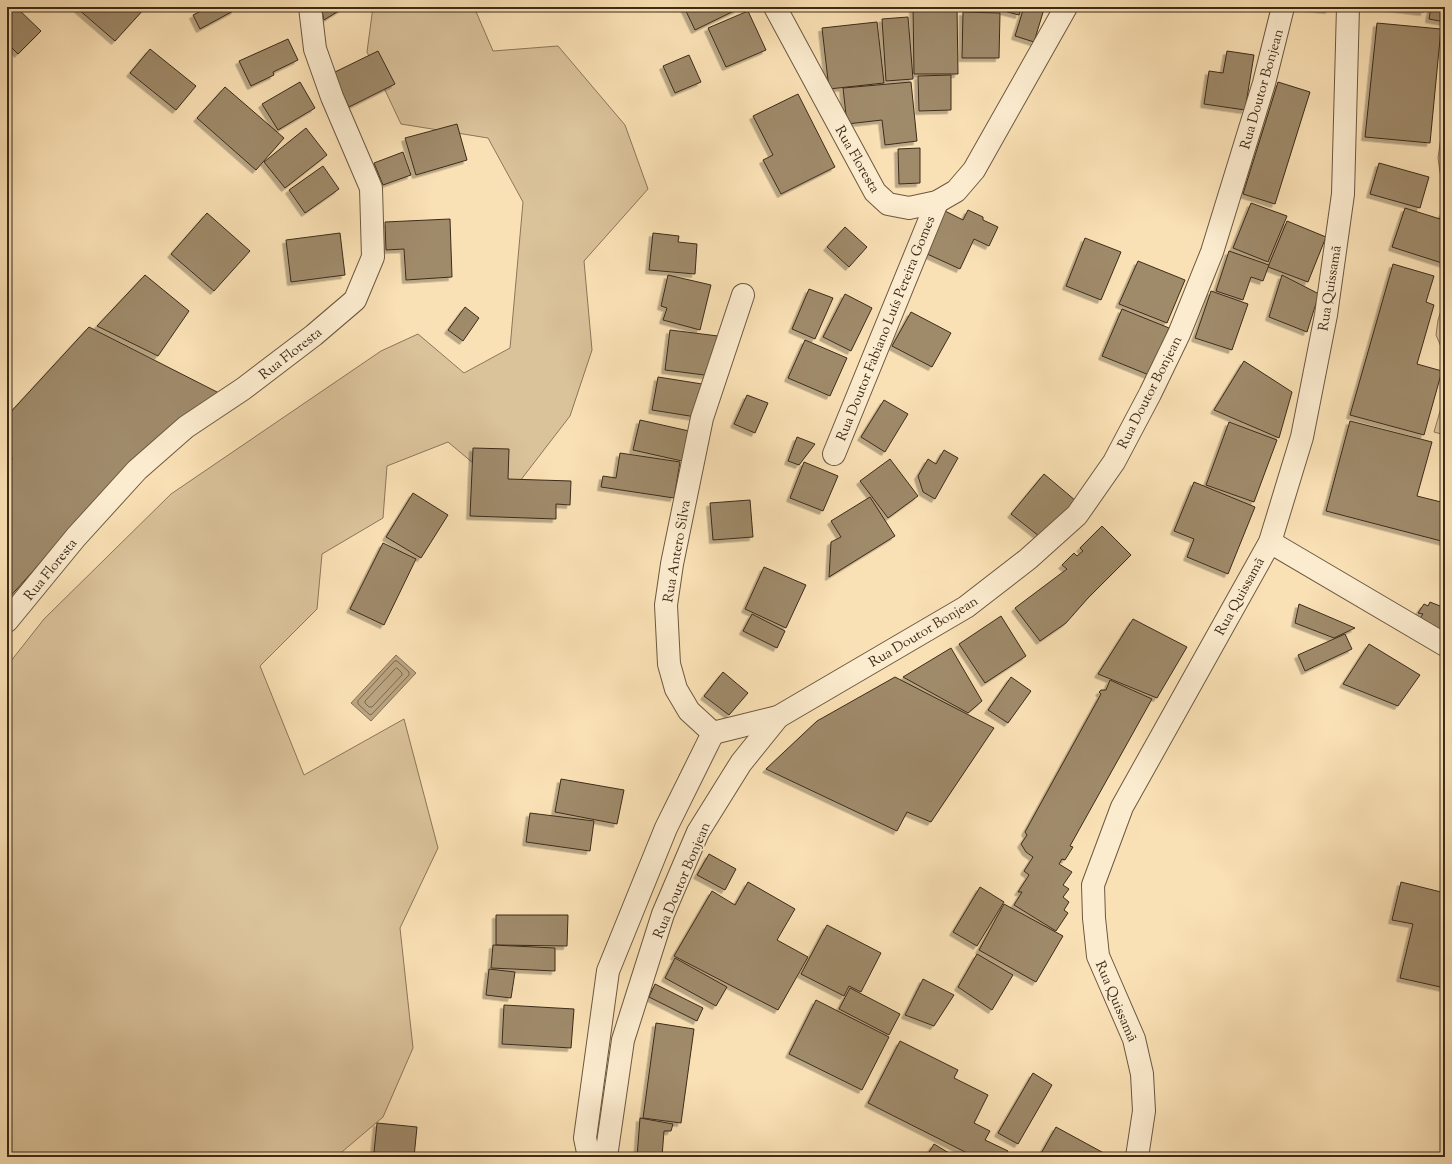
<svg xmlns="http://www.w3.org/2000/svg" width="1452" height="1164" font-family="'Sorts Mill Goudy',serif">
	<defs>
		<filter id="shadow"><feDropShadow dx="-3.5" dy="3.5" stdDeviation="0" flood-color="#0004"/></filter>
	</defs>
	<rect width="100%" height="100%" fill="#fae1b5"/>
	<filter id="stains"><feTurbulence type="fractalNoise" baseFrequency=".005" numOctaves="4"/><feColorMatrix values="0 0 0 0 .2 0 0 0 0 .09 0 0 0 0 .02 0 0 0 .5 -.17"/></filter>
	<radialGradient id="worn" r=".72"><stop offset=".6" stop-color="#630" stop-opacity="0"/><stop offset="1" stop-color="#630" stop-opacity=".3"/></radialGradient>
	<g fill="#dac29a" stroke="#8c765a">
		<path d="M373,7H474L493,51L558,46L625,125L648,189L584,261L592,350L570,416L510,494L448,442L387,466L383,518L322,554L317,609L260,666L304,775L404,719L438,848L400,928L413,1048L383,1117L336,1157H7V666L44,619L171,494L381,351L418,334L464,373L510,348L523,202L488,138L401,124L367,52Z"/>
		<path d="M1445,108V189L1442,186L1438,158Z"/>
		<path d="M1445,298V356L1436,335L1438,320Z"/>
		<path d="M1445,394V435L1434,432Z"/>
	</g>
	<path fill="#baa380" stroke="#887357" d="M396,655L416,673L371,721L351,703Z"/>
	<g fill="none" stroke-linecap="round" stroke-linejoin="round">
		<g stroke="#7c674c" stroke-width="1">
			<path d="M395,661H397L409,672V675L372,714L370,715L358,704V701Z"/>
			<path d="M397,668L402,673V675L372,707H369L365,703V701L395,669Z"/>
		</g>
	</g>
	<g fill="#9f8a6a" stroke="#3d2b19" filter="url(#shadow)">
		<path d="M7,7H16L41,31L18,54L7,43Z"/>
		<path d="M80,7H143L145,8L115,41L78,9Z"/>
		<path d="M209,7H234L235,10L200,29L193,15Z"/>
		<path d="M321,7H345L324,20Z"/>
		<path d="M684,7H737L738,9L695,30Z"/>
		<path d="M913,7H957L958,74H914Z"/>
		<path d="M977,7H999V11Z"/>
		<path d="M1001,7H1021L1019,15L1000,10Z"/>
		<path d="M1024,7H1040L1044,9L1034,42L1015,36Z"/>
		<path d="M1301,7H1329V10Z"/>
		<path d="M1383,7H1425L1424,12Z"/>
		<path d="M1431,7H1445V22L1429,19Z"/>
		<path d="M748,11L766,50L726,67L708,28Z"/>
		<path d="M963,12L1000,13L999,58H962Z"/>
		<path d="M908,17L913,79L886,81L882,19Z"/>
		<path d="M877,22L884,83L829,89L822,28Z"/>
		<path d="M1377,23L1441,29L1430,143L1365,137Z"/>
		<path d="M288,39L298,60L273,72L274,75L251,86L239,61Z"/>
		<path d="M150,49L196,86L176,110L130,73Z"/>
		<path d="M378,51L395,84L349,107L333,73Z"/>
		<path d="M1227,51L1254,55L1245,110L1204,104L1209,71L1223,73Z"/>
		<path d="M689,55L701,82L675,93L663,66Z"/>
		<path d="M951,75V110L919,111L918,76Z"/>
		<path d="M300,82L315,108L278,130L262,104Z"/>
		<path d="M911,82L917,141L885,145L882,120L847,124L843,88Z"/>
		<path d="M1278,82L1310,92L1275,204L1243,194Z"/>
		<path d="M225,87L284,138L256,170L197,118Z"/>
		<path d="M798,94L835,167L781,194L763,160L773,155L753,116Z"/>
		<path d="M457,124L467,160L416,175L405,138Z"/>
		<path d="M306,128L327,155L285,188L264,162Z"/>
		<path d="M920,148V183L899,184L898,149Z"/>
		<path d="M403,152L411,175L383,185L374,163Z"/>
		<path d="M1379,163L1429,177L1420,208L1370,194Z"/>
		<path d="M323,166L339,189L305,213L289,190Z"/>
		<path d="M1251,203L1287,216L1268,262L1233,248Z"/>
		<path d="M1405,208L1440,219L1443,212H1445V264L1392,247Z"/>
		<path d="M968,210L983,217V220L998,227L989,246L974,239L960,269L925,253L945,211L963,220Z"/>
		<path d="M207,213L250,251L214,291L171,254Z"/>
		<path d="M450,219L452,277L406,280L404,249L386,250L385,222Z"/>
		<path d="M1287,221L1326,237L1308,282L1268,267Z"/>
		<path d="M845,227L867,247L849,267L827,247Z"/>
		<path d="M340,233L345,275L291,282L286,240Z"/>
		<path d="M653,233L679,236L678,242L697,244L695,274L649,270Z"/>
		<path d="M1085,238L1121,252L1101,300L1066,286Z"/>
		<path d="M1229,251L1269,265L1263,281L1251,277L1243,300L1216,291Z"/>
		<path d="M1138,261L1185,280L1167,323L1119,304Z"/>
		<path d="M1393,264L1434,276L1426,302L1434,305L1417,364L1442,371L1424,435L1350,415Z"/>
		<path d="M145,275L189,311L158,356L97,326Z"/>
		<path d="M668,275L711,285L700,330L663,320L667,308L661,306Z"/>
		<path d="M1282,275L1319,294L1307,332L1269,317Z"/>
		<path d="M809,289L833,298L815,339L792,329Z"/>
		<path d="M1211,291L1248,304L1232,350L1195,338Z"/>
		<path d="M845,294L872,308L851,351L823,337Z"/>
		<path d="M465,307L479,318L463,341L448,330Z"/>
		<path d="M1122,309L1169,328L1149,375L1102,356Z"/>
		<path d="M911,312L951,333L932,367L892,346Z"/>
		<path d="M89,327L219,393L122,472L7,600V486L12,458L7,452V416Z"/>
		<path d="M670,330L718,336L712,376L665,370Z"/>
		<path d="M805,340L847,358L830,396L788,378Z"/>
		<path d="M1244,361L1292,392L1279,438L1214,410Z"/>
		<path d="M658,377L702,384L696,417L652,410Z"/>
		<path d="M747,395L768,403L755,433L734,424Z"/>
		<path d="M884,400L908,414L885,452L861,437Z"/>
		<path d="M640,420L689,431L682,461L633,450Z"/>
		<path d="M1350,421L1432,442L1417,496L1445,503V542L1326,511Z"/>
		<path d="M1229,422L1277,440L1254,502L1206,485Z"/>
		<path d="M797,437L815,444L799,465L788,461Z"/>
		<path d="M473,448L509,449L508,479L571,481L570,505L556,504V519L470,516Z"/>
		<path d="M944,450L958,458L935,499L923,492L918,476L928,459L936,464Z"/>
		<path d="M620,453L680,462L674,498L601,487L603,476L616,478Z"/>
		<path d="M890,459L918,496L888,518L860,481Z"/>
		<path d="M804,462L838,476L823,511L790,498Z"/>
		<path d="M1044,474L1076,501L1044,540L1011,514Z"/>
		<path d="M1194,482L1255,507L1228,574L1187,557L1194,539L1174,531Z"/>
		<path d="M413,493L448,515L421,558L386,537Z"/>
		<path d="M870,497L895,536L829,577L831,542L841,537L831,521Z"/>
		<path d="M750,500L753,537L713,540L710,503Z"/>
		<path d="M1102,526L1131,555L1088,598L1066,623L1040,641L1015,608L1067,569L1062,565L1074,553L1077,556L1083,551L1080,548Z"/>
		<path d="M383,543L416,559L384,625L350,609Z"/>
		<path d="M764,567L806,585L786,628L745,609Z"/>
		<path d="M1430,602L1445,608V628L1443,637L1418,621L1423,614L1418,613L1424,604L1428,606Z"/>
		<path d="M1299,604L1355,628L1334,638L1295,623Z"/>
		<path d="M752,614L785,631L777,648L743,631Z"/>
		<path d="M1001,616L1026,656L985,683L959,644Z"/>
		<path d="M1133,619L1187,647L1157,698L1098,674Z"/>
		<path d="M1345,634L1352,649L1305,671L1298,655Z"/>
		<path d="M1369,644L1420,675L1398,706L1343,684Z"/>
		<path d="M951,648L982,701L968,713L903,677Z"/>
		<path d="M723,672L748,693L729,715L704,696Z"/>
		<path d="M895,677L994,728L931,822L907,812L897,831L766,769L817,721Z"/>
		<path d="M1011,677L1031,691L1008,723L988,710Z"/>
		<path d="M1110,680L1152,699L1070,846L1073,847L1065,860L1062,859L1059,864L1072,872L1063,885L1069,889L1063,897L1069,902L1064,910L1068,913L1056,931L1014,905L1022,892H1018L1029,875L1024,871L1033,857L1026,852L1021,844L1027,835L1025,832L1101,694L1099,692L1101,690H1106Z"/>
		<path d="M561,779L624,790L617,824L555,812Z"/>
		<path d="M530,813L594,821L590,851L526,842Z"/>
		<path d="M709,854L736,869L725,890L697,875Z"/>
		<path d="M748,882L795,909L777,940L808,957L778,1010L674,956L712,891L735,905Z"/>
		<path d="M1401,882L1445,893V988L1400,978L1413,924L1392,920Z"/>
		<path d="M980,887L1004,902L977,946L953,932Z"/>
		<path d="M1004,904L1063,936L1036,982L979,950Z"/>
		<path d="M496,915H568L567,946L496,945Z"/>
		<path d="M827,925L881,953L861,992L849,986L844,996L801,974Z"/>
		<path d="M493,945L555,948V971L491,968Z"/>
		<path d="M977,954L1013,975L992,1010L958,987Z"/>
		<path d="M675,958L727,987L716,1006L665,978Z"/>
		<path d="M489,969L515,972L511,998L486,995Z"/>
		<path d="M923,979L954,995L934,1026L905,1015Z"/>
		<path d="M655,984L703,1008L697,1021L649,997Z"/>
		<path d="M850,988L900,1014L889,1035L839,1009Z"/>
		<path d="M816,1000L889,1037L862,1090L789,1054Z"/>
		<path d="M504,1005L574,1009L571,1048L502,1044Z"/>
		<path d="M656,1023L694,1029L681,1123L643,1118Z"/>
		<path d="M900,1041L958,1070L954,1078L988,1095L974,1123L990,1131L985,1140L1008,1151L1005,1157H975L868,1103Z"/>
		<path d="M1033,1073L1052,1085L1018,1144L998,1133Z"/>
		<path d="M640,1118L673,1124L671,1131H664L662,1157H637Z"/>
		<path d="M377,1123L417,1127L414,1157L374,1152Z"/>
		<path d="M1056,1127L1111,1157H1039Z"/>
		<path d="M934,1144L949,1153L947,1157H926Z"/>
	</g>
	<g fill="none" stroke-linecap="round" stroke-linejoin="round">
		<g stroke="#6c5840" stroke-width="24">
			<g id="minor">
				<path d="M775,7L875,192L888,204L909,208L937,202L956,191L974,170L1066,7"/>
				<path d="M743,295L702,418L672,564L666,605L669,664L676,689L689,711L713,733L778,717"/>
				<path d="M834,454L937,202"/>
				<path d="M1270,542L1445,645"/>
				<path d="M7,621L76,537L137,470L186,427L243,389L314,335L355,300L373,257L371,188L332,97L315,49L310,7"/>
				<path d="M589,1157L585,1138L608,971L666,828L713,733"/>
				<path d="M606,1157L623,1040L663,914L698,832L741,763L778,717L966,607L1028,559L1077,515L1114,462L1150,394L1179,334L1212,252L1264,83L1283,7"/>
				<path d="M1137,1157L1144,1111L1142,1074L1134,1039L1098,956L1094,918L1093,885L1122,807L1270,542L1302,437L1326,315L1343,194L1348,7"/>
			</g>
		</g>
		<use href="#minor" stroke="#fceccf" stroke-width="22"/>
	</g>
	<g text-anchor="middle" stroke-width="4" stroke-linejoin="round" paint-order="stroke">
		<g font-size="14" fill="#3d2b19" stroke="#fceccf">
			<text transform="translate(1261 89) rotate(-74)" y="5">Rua Doutor Bonjean</text>
			<text transform="translate(858 159) rotate(60)" y="5">Rua Floresta</text>
			<text transform="translate(1329 288) rotate(-81)" y="5">Rua Quissamã</text>
			<text transform="translate(885 328) rotate(-68)" y="5">Rua Doutor Fabiano Luís Pereira Gomes</text>
			<text transform="translate(290 353) rotate(-38)" y="5">Rua Floresta</text>
			<text transform="translate(1149 392) rotate(-63)" y="5">Rua Doutor Bonjean</text>
			<text transform="translate(676 551) rotate(-80)" y="5">Rua Antero Silva</text>
			<text transform="translate(50 569) rotate(-51)" y="5">Rua Floresta</text>
			<text transform="translate(1239 596) rotate(-61)" y="5">Rua Quissamã</text>
			<text transform="translate(923 631) rotate(-31)" y="5">Rua Doutor Bonjean</text>
			<text transform="translate(681 880) rotate(-67)" y="5">Rua Doutor Bonjean</text>
			<text transform="translate(1117 1001) rotate(67)" y="5">Rua Quissamã</text>
		</g>
	</g>
	<rect width="1452" height="1164" fill="none" stroke="#fae1b5" stroke-width="24"/>
	<rect x="8" y="8" width="1436" height="1148" fill="none" stroke="#3d2b19" stroke-width="2"/>
	<rect x="12" y="12" width="1428" height="1140" fill="none" stroke="#3d2b19"/>
	<rect width="100%" height="100%" filter="url(#stains)"/>
	<rect width="100%" height="100%" fill="url(#worn)"/>
</svg>
